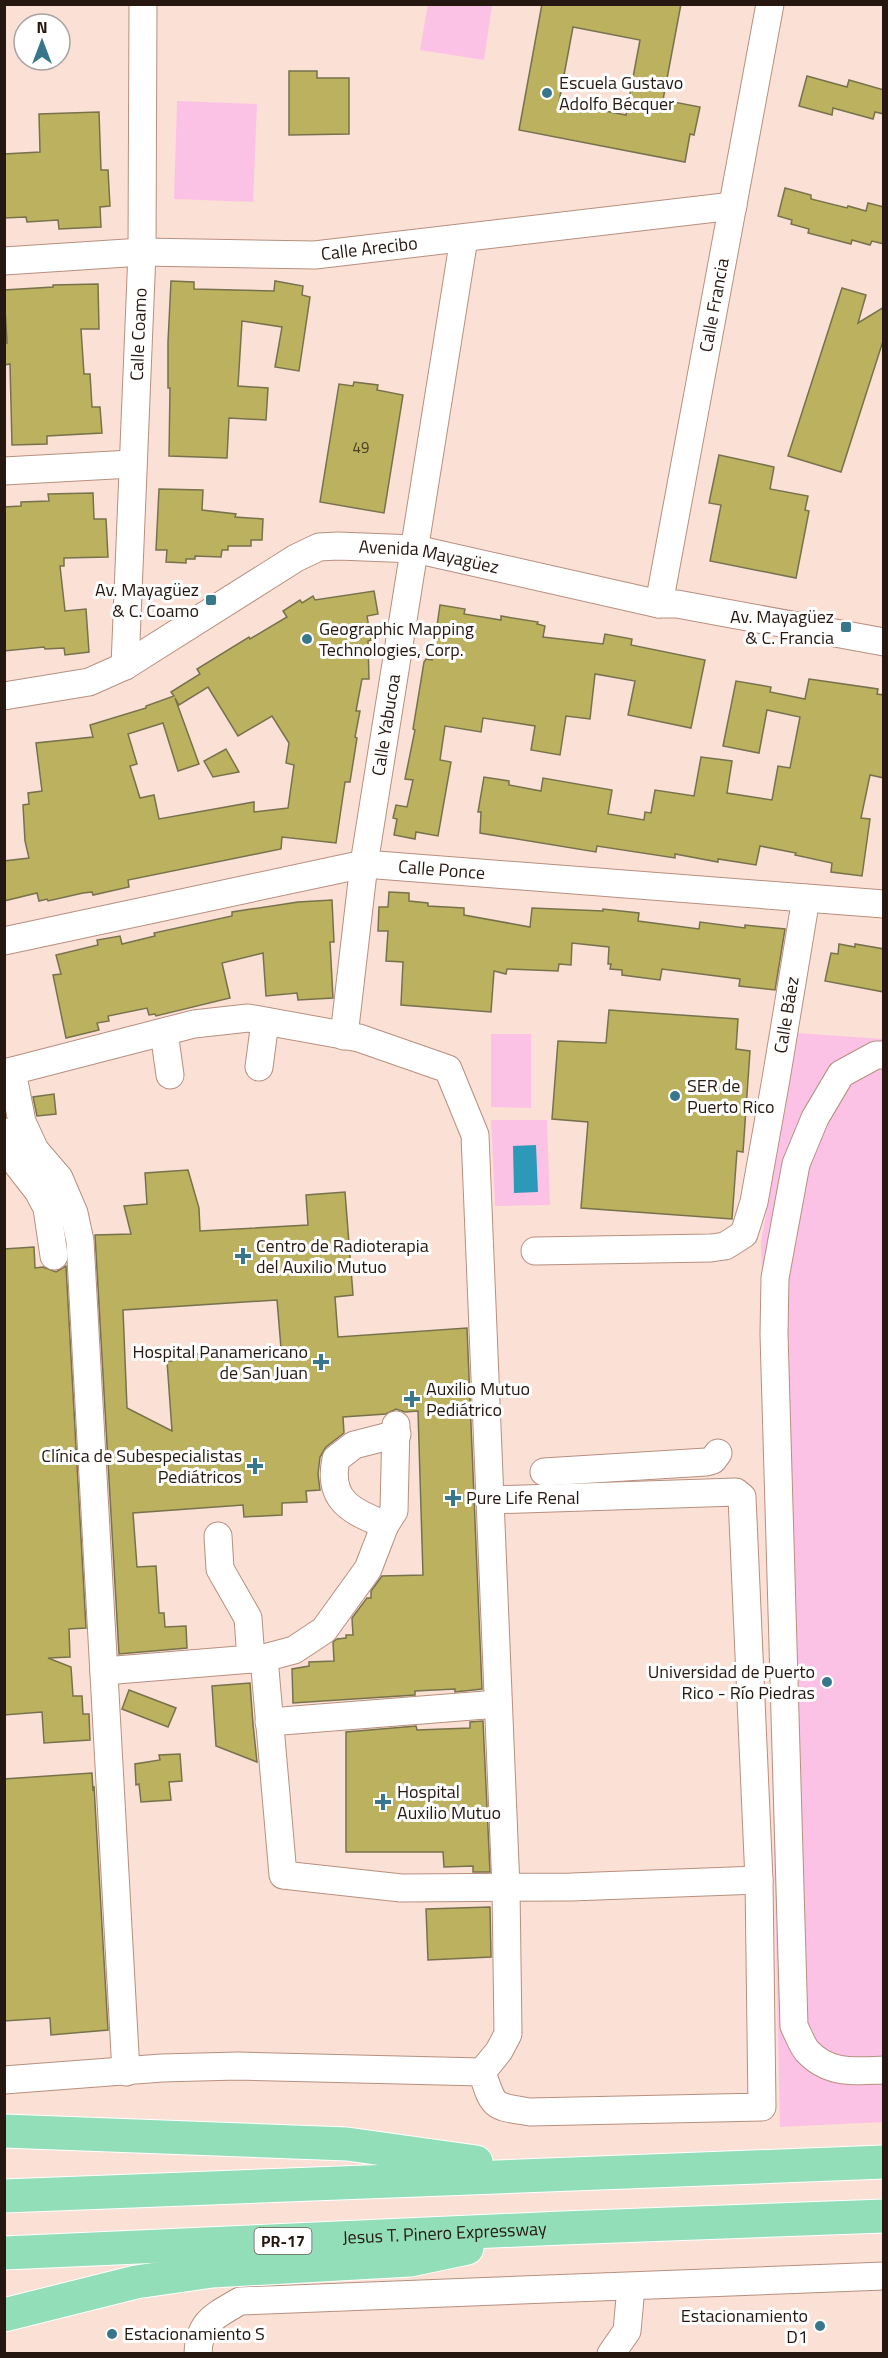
<svg xmlns="http://www.w3.org/2000/svg" width="888" height="2358" font-family="'Titillium Web',sans-serif">
	<rect width="100%" height="100%" fill="#fbe0d5"/>
	<g fill="#fcc2e5">
		<path d="M428,4L492,5L484,60L420,50Z"/>
		<path d="M177,101L257,104L253,202L174,199Z"/>
		<path d="M798,1033L883,1039L884,2122L780,2127L761,1242Z"/>
		<path d="M491,1034H531V1108L491,1107Z"/>
		<path d="M491,1120H547L550,1205L495,1206Z"/>
	</g>
	<path fill="#2d99b8" d="M536,1145L538,1192L514,1193L513,1146Z"/>
	<g fill="#bcb15f" stroke="#77724c" stroke-width="1.5" fill-rule="evenodd">
		<path d="M542,4H681L663,100L700,107L694,135L690,134L685,162L519,130ZM573,27L640,40L626,115L559,102Z"/>
		<path d="M289,71H317V78H349V134L289,135Z"/>
		<path d="M807,76L847,87L849,80L884,90V114L875,112L873,119L833,108L832,115L799,106Z"/>
		<path d="M99,112L101,170H108L110,206L100,207L101,227L59,229L58,220L27,222L26,217L4,218V154L40,152L39,114Z"/>
		<path d="M785,188L811,195V199L847,208L848,206L866,211L868,203L884,207V244L872,241L870,245L852,240L851,244L808,233L809,229L791,224L792,220L778,216Z"/>
		<path d="M171,281L194,282V289L274,291L275,281L303,286L302,295L310,297L299,371L275,367L282,327L242,321L238,386L268,388L266,420L229,418L227,458L169,456L170,388H168V342Z"/>
		<path d="M98,284L99,329H81L84,374H90L92,407H100L102,433L47,436V444L12,445L10,364L4,365V343H7L4,290L53,287V285Z"/>
		<path d="M842,288L866,295L858,323L884,307V338L841,472L788,456Z"/>
		<path d="M354,382L378,385L377,390L403,395L384,513L320,502L339,384L353,386Z"/>
		<path d="M719,455L774,467L770,489L808,496L805,510L809,511L796,578L710,561L721,505L709,503Z"/>
		<path d="M159,489L203,490L202,510L236,514L235,517L263,519L262,540H251V546H228V550H222L221,557L195,556V559H186V563L166,562L167,550H156Z"/>
		<path d="M93,493L94,519H106L108,557L64,558V566H60L65,611L86,609L89,652L65,655L64,648L45,649L44,647L4,651V507L21,506V502L49,501L48,494Z"/>
		<path d="M374,591L378,614L367,616L371,640L368,641L369,679H362L356,711H360L355,737L357,738L350,782H345L336,843L282,837L281,849L128,880L129,887L93,895L92,892L83,893L48,901L47,899L39,901L37,893L4,901V861L29,858L25,841L23,805L29,804L28,793L42,791L36,743L93,737L90,725L146,708V706L174,696L171,692L200,674L197,669L249,637L250,639L287,617L283,611L300,600L302,603L313,596L315,600ZM208,687L238,736L272,716L289,743L286,763L294,765L288,808L254,812V802L159,819L154,795L140,798L130,766L137,764L128,734L163,723L178,771L199,764L175,698L179,705Z"/>
		<path d="M440,605L465,609L464,614L501,620V616L538,622L537,624L545,626L543,637L603,644L605,634L632,639L631,645L705,660L691,728L628,715L635,681L595,674L590,719L566,716L560,755L531,750L535,726L483,718L481,732L445,726L440,760L451,762L438,836L416,832L415,839L394,835L397,819L393,818L396,805L407,807L413,780L405,779L415,730L413,729L424,662L426,659L432,660Z"/>
		<path d="M809,679L878,689L877,694L884,695V778L870,775L861,818L870,819L862,876L831,872L832,863L795,855L796,853L760,846L756,865L718,859V862L675,854V858L597,846L596,852L480,833L481,812H478L484,777L509,781V785L541,791L543,778L612,790L608,814L644,820L645,812L651,813L655,790L694,796L701,757L732,761L727,793L772,800L778,766L790,768L800,717L767,710L759,753L723,746L736,681L771,687L770,692L805,699Z"/>
		<path d="M226,749L239,772L213,777L204,761Z"/>
		<path d="M389,892L409,893V901L428,903V906L464,908V915L530,927L532,908L603,911V909L639,913L638,921L699,929L700,922L745,928V925L785,929L775,990L739,986L740,979L662,969L660,980L622,975V970L610,969L611,964H608L609,947L572,943L571,965L559,964L558,971L507,969L506,974L494,971L491,1012L401,1005L403,962L386,961L388,931H378L379,907H388Z"/>
		<path d="M332,900L334,942H330L333,998L298,1000L297,993L266,996L263,953L222,963L230,998L156,1016L155,1014L149,1015L147,1008L108,1016L109,1021L97,1023L99,1030L66,1038L53,975L61,974L56,955L98,945L97,940L120,936L122,944L155,936L154,933L232,916V912L298,902Z"/>
		<path d="M839,944L855,947V944L884,949V992L825,981L831,953L838,954Z"/>
		<path d="M609,1010L738,1019L736,1049L750,1051L743,1152L737,1151L732,1219L581,1208L588,1122L552,1119L558,1041L606,1043Z"/>
		<path d="M54,1094L56,1114L37,1116L33,1097Z"/>
		<path d="M188,1170L199,1208L200,1231L308,1225L306,1195L345,1192L353,1295L335,1297L338,1337L467,1328L482,1689L455,1692V1689L415,1691V1695L293,1703L292,1669L309,1666V1662L334,1661L333,1642L337,1639L346,1638V1635H353L352,1618L367,1598H371V1591L382,1576L423,1575L418,1411L405,1412L396,1409L386,1414L343,1417L344,1433L326,1447L320,1457L318,1474L320,1490L306,1491L307,1502L282,1503V1515L244,1517L243,1505L133,1513L137,1567L156,1566L159,1613H164L165,1627L186,1626L187,1648L119,1654L95,1235L131,1234L124,1206L147,1204L145,1173ZM277,1300L281,1348L172,1356V1361H167L172,1431L127,1408L123,1310Z"/>
		<path d="M34,1247L35,1268L43,1267L56,1272L66,1266L86,1628L69,1629L70,1657L48,1658L71,1667L73,1696H82L83,1714H89L90,1740L44,1743L42,1712L4,1715V1249Z"/>
		<path d="M250,1683L253,1724L257,1762L216,1746L212,1686Z"/>
		<path d="M129,1690L176,1708L168,1727L122,1709Z"/>
		<path d="M483,1721L490,1872H473V1866L444,1867L443,1852H346V1732L416,1726L417,1730L470,1728V1722Z"/>
		<path d="M180,1754L182,1781L169,1782L171,1800L141,1802L139,1784L136,1785L135,1764L160,1760L159,1755Z"/>
		<path d="M92,1773L93,1791L94,1786L108,2030L51,2035L50,2018L4,2021V1779Z"/>
		<path d="M490,1907L491,1957L428,1960L426,1909Z"/>
	</g>
	<g fill="none" stroke-linecap="round" stroke-linejoin="round">
		<g stroke="#b88f7f" stroke-width="29">
			<g id="minor">
				<path id="s1" d="M4,261L142,252L315,255L733,206"/>
				<path d="M4,471L132,464"/>
				<path id="s2" d="M659,604L770,4"/>
				<path id="s3" d="M125,666L142,252L143,4"/>
				<path id="s4" d="M4,696L89,682L125,666L296,558L319,547L338,546L415,549L659,604H677L884,642"/>
				<path id="s5" d="M4,941L364,864L884,904"/>
				<path d="M164,1032L170,1075"/>
				<path id="s6" d="M344,1036L364,864L464,238"/>
				<path d="M884,1055H876L841,1074L815,1118L796,1164L775,1278L774,1334L794,2026C798,2034 802,2045 807,2051C829,2075 855,2071 884,2070"/>
				<path d="M259,1067L265,1022"/>
				<path d="M12,1071L194,1024L248,1018L359,1038L448,1069L475,1135L506,1888L508,2034L499,2051L482,2072"/>
				<path d="M4,1073L12,1071L22,1122L35,1150L59,1178L74,1213L80,1241L126,2072"/>
				<path d="M4,1132L17,1164L38,1191L47,1208L54,1256"/>
				<path id="s7" d="M535,1251L711,1248L725,1246L744,1234L754,1202L776,1079L806,898"/>
				<path d="M544,1472L706,1462L713,1460L718,1453"/>
				<path d="M385,1525C352,1511 327,1501 336,1459L354,1445L397,1434"/>
				<path d="M218,1536L220,1569L248,1618L251,1659"/>
				<path d="M264,1658L294,1650L324,1630L368,1569L385,1525L394,1511L396,1425"/>
				<path d="M104,1671L264,1658L283,1875L401,1888L571,1887L759,1880"/>
				<path d="M269,1722L498,1704"/>
				<path d="M4,2080L162,2068L238,2066L482,2072C494,2109 493,2106 530,2112L762,2107L759,1880L742,1497L736,1492L490,1500"/>
				<path d="M198,2354C199,2321 215,2316 240,2301L884,2276"/>
				<path d="M611,2354L627,2331L631,2287"/>
			</g>
		</g>
		<g stroke="#fff" stroke-width="35">
			<g id="highway">
				<path d="M4,2131L347,2144L476,2162"/>
				<path d="M4,2196L884,2162"/>
				<path id="s8" d="M4,2253L562,2228L884,2216"/>
				<path d="M4,2315L136,2282L212,2271L410,2260L467,2248"/>
			</g>
		</g>
		<use href="#minor" stroke="#fff" stroke-width="27"/>
		<use href="#highway" stroke="#91deb8" stroke-width="33"/>
	</g>
	<g fill="#38778b" stroke="#fff" stroke-width="2">
		<circle cx="547" cy="93" r="6"/>
		<rect x="205" y="594" width="12" height="12" rx="3"/>
		<rect x="840" y="621" width="12" height="12" rx="3"/>
		<circle cx="307" cy="639" r="6"/>
		<circle cx="675" cy="1096" r="6"/>
		<path d="M240 1247h6v6h6v6h-6v6h-6v-6h-6v-6h6z"/>
		<path d="M318 1353h6v6h6v6h-6v6h-6v-6h-6v-6h6z"/>
		<path d="M409 1390h6v6h6v6h-6v6h-6v-6h-6v-6h6z"/>
		<path d="M252 1457h6v6h6v6h-6v6h-6v-6h-6v-6h6z"/>
		<path d="M450 1489h6v6h6v6h-6v6h-6v-6h-6v-6h6z"/>
		<circle cx="827" cy="1682" r="6"/>
		<path d="M380 1793h6v6h6v6h-6v6h-6v-6h-6v-6h6z"/>
		<circle cx="820" cy="2326" r="6"/>
		<circle cx="112" cy="2334" r="6"/>
	</g>
	<g text-anchor="middle" stroke-width="6" stroke-linejoin="round" paint-order="stroke">
		<g font-size="15" fill="#4c3e24">
			<text x="361" y="453">49</text>
		</g>
		<rect fill="#fff" stroke="#685d58" stroke-width="1.5" x="254.5" y="2228" width="57" height="26" rx="4.5"/>
		<g font-size="16" font-weight="bold" fill="#271711">
			<text x="283" y="2247">PR-17</text>
		</g>
		<g font-size="18" fill="#271711" stroke="#fff" text-anchor="start">
			<text x="559" y="89">Escuela Gustavo<tspan x="559" dy="21">Adolfo Bécquer</tspan></text>
			<text x="199" y="596" text-anchor="end">Av. Mayagüez<tspan x="199" dy="21">&amp; C. Coamo</tspan></text>
			<text x="834" y="623" text-anchor="end">Av. Mayagüez<tspan x="834" dy="21">&amp; C. Francia</tspan></text>
			<text x="319" y="635">Geographic Mapping<tspan x="319" dy="21">Technologies, Corp.</tspan></text>
			<text x="687" y="1092">SER de<tspan x="687" dy="21">Puerto Rico</tspan></text>
			<text x="256" y="1252">Centro de Radioterapia<tspan x="256" dy="21">del Auxilio Mutuo</tspan></text>
			<text x="308" y="1358" text-anchor="end">Hospital Panamericano<tspan x="308" dy="21">de San Juan</tspan></text>
			<text x="426" y="1395">Auxilio Mutuo<tspan x="426" dy="21">Pediátrico</tspan></text>
			<text x="242" y="1462" text-anchor="end">Clínica de Subespecialistas<tspan x="242" dy="21">Pediátricos</tspan></text>
			<text x="466" y="1504">Pure Life Renal</text>
			<text x="815" y="1678" text-anchor="end">Universidad de Puerto<tspan x="815" dy="21">Rico - Río Piedras</tspan></text>
			<text x="397" y="1798">Hospital<tspan x="397" dy="21">Auxilio Mutuo</tspan></text>
			<text x="808" y="2322" text-anchor="end">Estacionamiento<tspan x="808" dy="21">D1</tspan></text>
			<text x="124" y="2340">Estacionamiento S</text>
		</g>
		<g font-size="18" fill="#271711" stroke="#fff">
			<text dy="6" stroke="none"><textPath href="#s1" startOffset="366">Calle Arecibo</textPath></text>
			<text dy="6" stroke="none"><textPath href="#s2" startOffset="304">Calle Francia</textPath></text>
			<text dy="6" stroke="none"><textPath href="#s3" startOffset="332">Calle Coamo</textPath></text>
			<text dy="6" stroke="none"><textPath href="#s4" startOffset="464">Avenida Mayagüez</textPath></text>
			<text dy="6" stroke="none"><textPath href="#s6" startOffset="314">Calle Yabucoa</textPath></text>
			<text dy="6" stroke="none"><textPath href="#s5" startOffset="446">Calle Ponce</textPath></text>
			<text dy="6" stroke="none"><textPath href="#s7" startOffset="436">Calle Báez</textPath></text>
			<text dy="6" stroke="none"><textPath href="#s8" startOffset="441">Jesus T. Pinero Expressway</textPath></text>
		</g>
	</g>
	<rect width="888" height="2358" fill="none" stroke="#271711" stroke-width="12"/>
	<g transform="translate(42 42)"><circle r="28" fill="#ffffff" stroke="#a9a2a0" stroke-width="1.5"/>
	<path d="M0-4.5L10 22L0 15L-10 22Z" fill="#38778b"/>
	<text y="-9" font-size="16" font-weight="bold" text-anchor="middle" fill="#271711">N</text>
	</g>
</svg>
